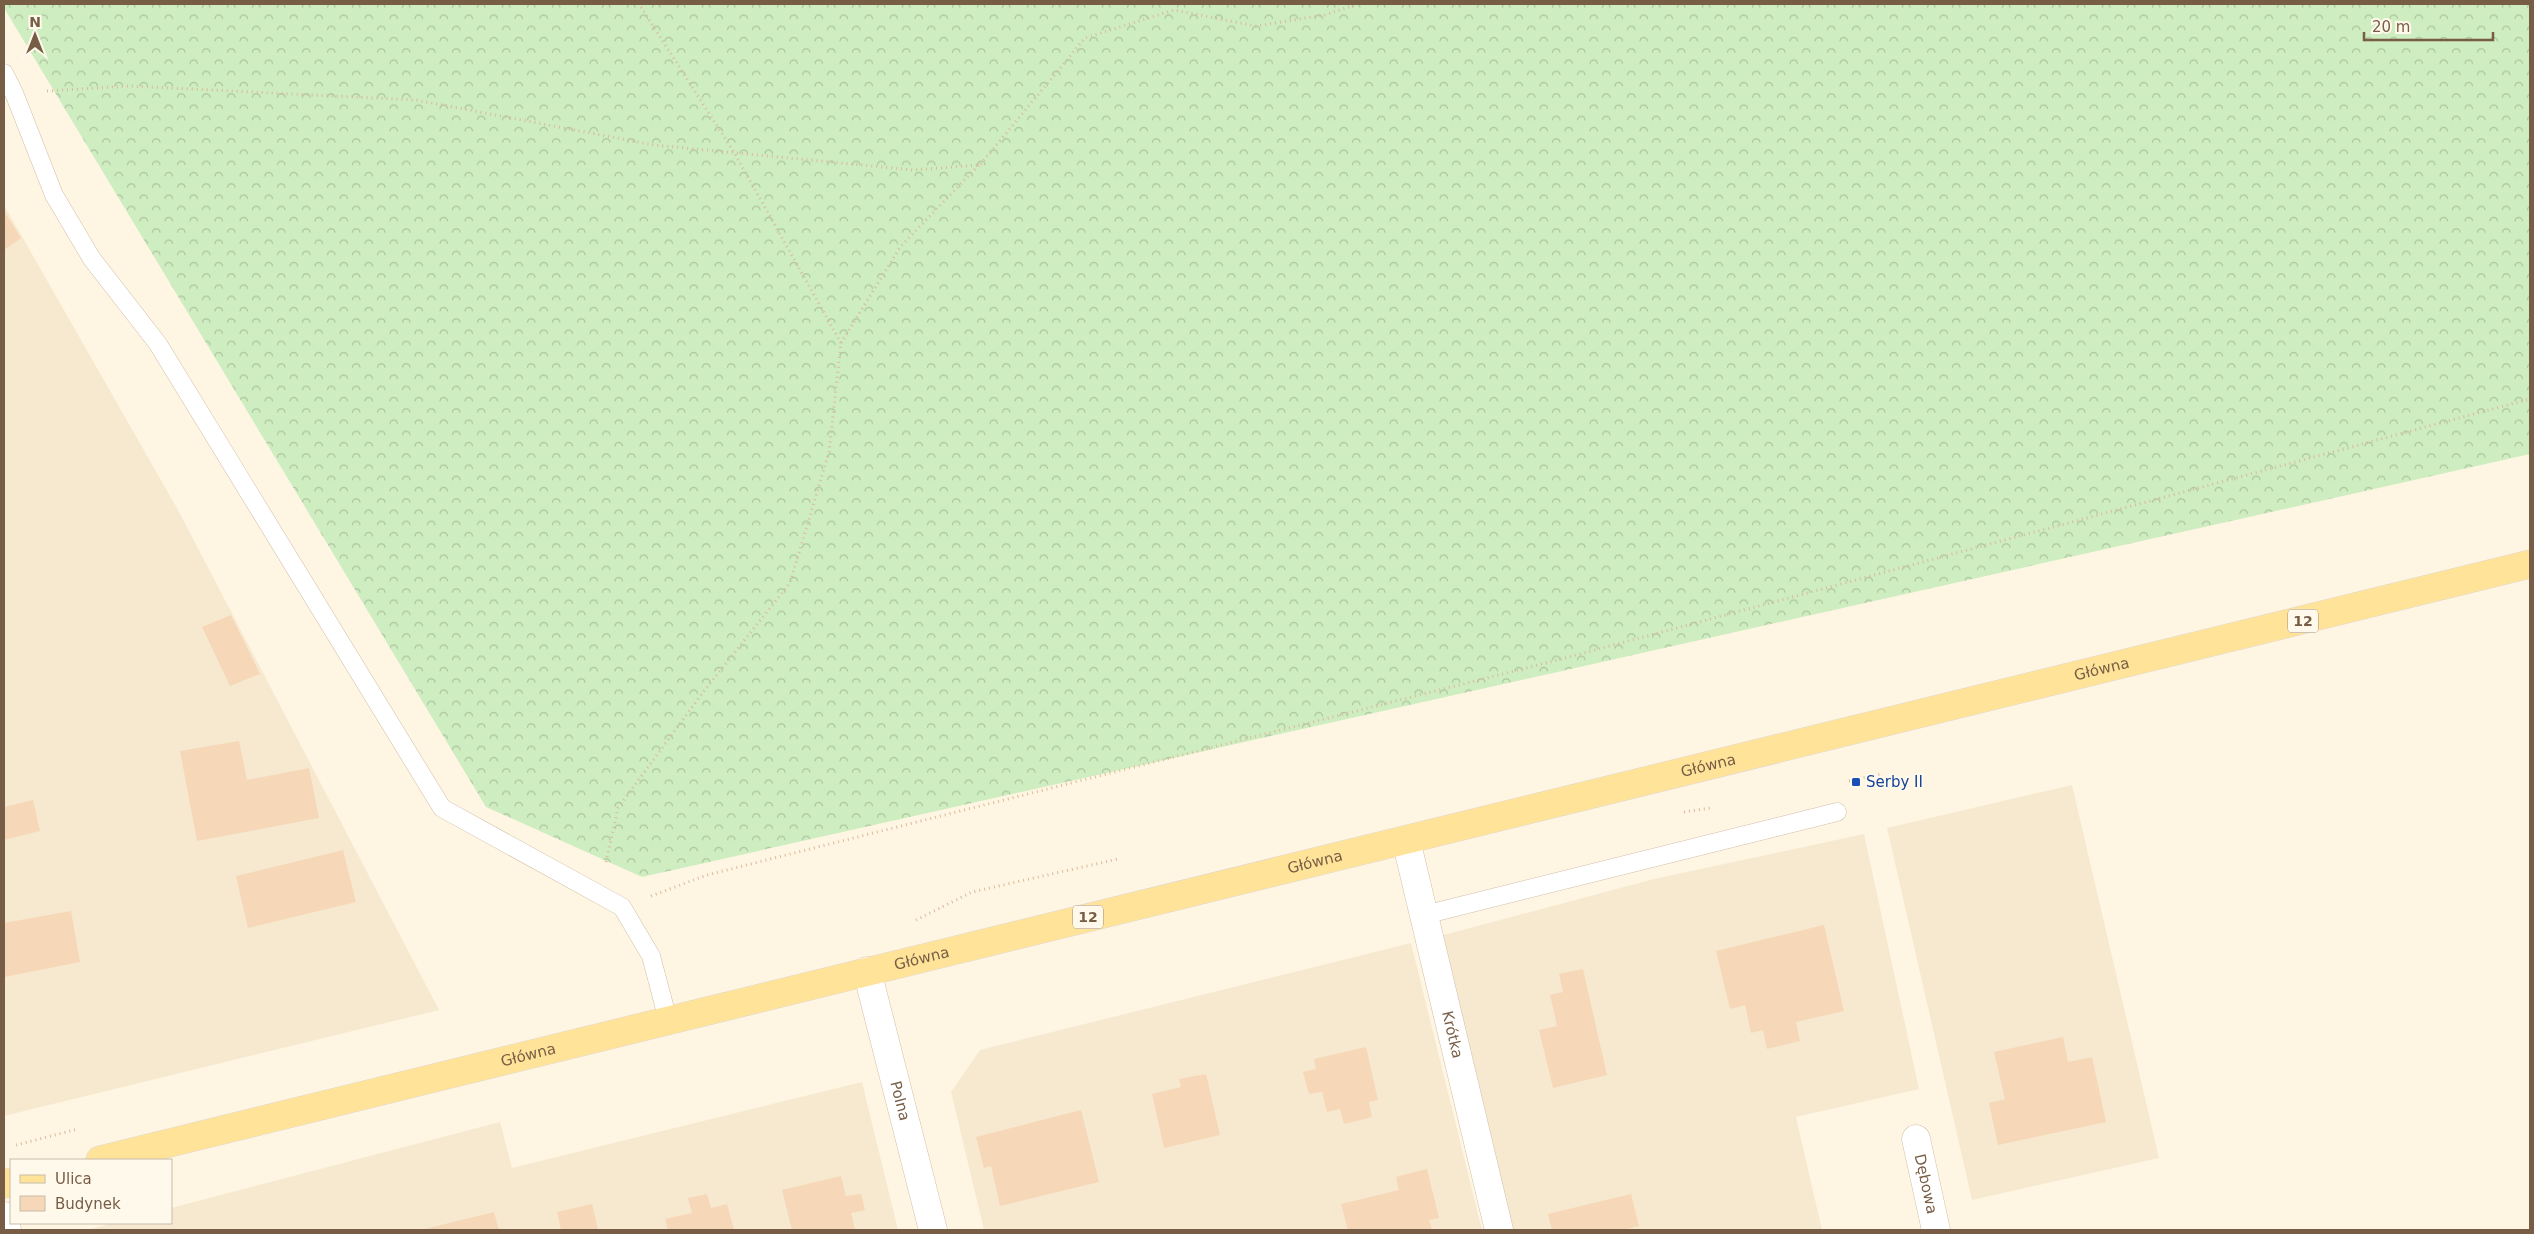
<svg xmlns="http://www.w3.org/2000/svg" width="2534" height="1234" font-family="'DejaVu Sans',sans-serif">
	<defs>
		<pattern id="forest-crowns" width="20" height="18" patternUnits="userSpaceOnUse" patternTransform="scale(1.25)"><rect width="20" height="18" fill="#ceedc0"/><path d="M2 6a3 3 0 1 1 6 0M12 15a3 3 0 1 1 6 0" fill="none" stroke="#acc39e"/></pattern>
	</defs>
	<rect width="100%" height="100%" fill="#fef6e3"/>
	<g fill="#f6e9d0">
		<path d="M4,205L178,510L439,1010L4,1116Z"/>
		<path d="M2072,785L2159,1158L1972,1200L1887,828Z"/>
		<path d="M1864,834L1919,1089L1796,1117L1822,1230H1512L1440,936L1654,879Z"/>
		<path d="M1411,943L1482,1230H984L951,1092L980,1050Z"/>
		<path d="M862,1082L898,1230H86L115,1223H171V1208L500,1122L512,1168Z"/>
	</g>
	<path fill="url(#forest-crowns)" d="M4,4H2530V454L642,877L486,807L4,8Z"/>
	<g fill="#f6d7b8">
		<path d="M4,211L21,238L4,250Z"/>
		<path d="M231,615L260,674L230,686L202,627Z"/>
		<path d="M239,741L247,780L309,768L319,818L197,841L180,751Z"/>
		<path d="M33,800L40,831L4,840V807Z"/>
		<path d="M343,850L356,902L248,928L236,876Z"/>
		<path d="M71,911L80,962L4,977V923Z"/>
		<path d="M1824,925L1844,1011L1796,1022L1800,1041L1767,1049L1763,1030L1751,1033L1745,1005L1730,1009L1716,951Z"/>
		<path d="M1583,969L1607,1075L1553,1088L1539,1030L1557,1026L1550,995L1563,992L1559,974Z"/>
		<path d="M2063,1037L2068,1062L2092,1057L2106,1122L1998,1145L1989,1103L2005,1099L1994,1052Z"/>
		<path d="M1366,1047L1378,1100L1369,1102L1372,1117L1344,1124L1340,1109L1327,1112L1322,1092L1309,1094L1303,1072L1316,1069L1314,1059Z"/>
		<path d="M1206,1074L1220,1135L1164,1148L1152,1094L1181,1087L1179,1079Z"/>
		<path d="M1081,1110L1099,1182L1000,1206L991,1166L984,1168L976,1137Z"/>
		<path d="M1427,1169L1439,1218L1429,1220L1432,1230H1348L1341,1204L1399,1190L1396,1177Z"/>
		<path d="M841,1176L846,1196L861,1194L865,1210L851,1213L855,1230H792L782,1190Z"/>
		<path d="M707,1194L711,1208L727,1204L734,1230H668L665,1219L692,1213L688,1198Z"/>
		<path d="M1631,1194L1639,1226L1622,1230H1552L1548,1214Z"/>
		<path d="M592,1204L598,1230H561L557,1212Z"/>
		<path d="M494,1212L499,1230H421Z"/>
	</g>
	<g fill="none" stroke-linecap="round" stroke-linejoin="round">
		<g stroke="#d0bea8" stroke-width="19">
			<g id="service">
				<path d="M4,73L14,93L54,195L92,259L158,344L442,808L622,907L651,956L668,1020"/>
				<path d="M1424,915L1837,812"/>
			</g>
		</g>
		<g stroke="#d0bea8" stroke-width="29">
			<g id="minor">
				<path id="s1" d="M1406,840L1499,1230"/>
				<path id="s2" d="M867,971L933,1230"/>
				<path id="s3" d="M1916,1139L1936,1230"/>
				<path d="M4,1216L7,1230"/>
			</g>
		</g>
		<g stroke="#dfd8d3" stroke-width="29">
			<g id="primary">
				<path id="s4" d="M100,1160L2530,564"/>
				<path d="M4,1184L11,1182"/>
			</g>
		</g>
		<g stroke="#dbba9b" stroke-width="3" stroke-dasharray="1 4" stroke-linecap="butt">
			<path d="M47,91L129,86L416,100L654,145L913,170L980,165L1085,38L1174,10L1256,26L1325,15L1357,4"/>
			<path d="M841,343L901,246L979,165"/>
			<path d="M1849,781L1881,774"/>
			<path d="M1684,812L1710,808"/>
			<path d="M606,862L618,808L704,691L790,583L829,452L841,343L735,154L639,4"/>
			<path d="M651,896L707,875L1554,661L2530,399"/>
			<path d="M916,920L972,892L1118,859"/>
			<path d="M16,1145L78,1129"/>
		</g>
		<use href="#service" stroke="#fff" stroke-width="18"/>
		<use href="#minor" stroke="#fff" stroke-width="28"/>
		<use href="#primary" stroke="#ffe399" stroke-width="28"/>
	</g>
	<rect fill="#1a4fb4" stroke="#fff9eb" stroke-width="2" x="1851" y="777" width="10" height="10" rx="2.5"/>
	<g text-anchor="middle" stroke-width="4.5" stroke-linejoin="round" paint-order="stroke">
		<g fill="#fff9eb" stroke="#a08c78" stroke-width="1">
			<rect x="2288" y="609.5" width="30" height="23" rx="4"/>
			<rect x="1073" y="905.5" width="30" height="23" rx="4"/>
		</g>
		<g font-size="14" font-weight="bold" fill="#785d46">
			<text x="2303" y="626">12</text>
			<text x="1088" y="922">12</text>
		</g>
		<g font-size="15" fill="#785d46" stroke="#fff9eb">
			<text dy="5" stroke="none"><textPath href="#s4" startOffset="2061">Główna</textPath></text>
			<text dy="5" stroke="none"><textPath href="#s4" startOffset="1656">Główna</textPath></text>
			<text dy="5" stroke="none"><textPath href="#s4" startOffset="1251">Główna</textPath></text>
			<text dy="5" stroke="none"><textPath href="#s4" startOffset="846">Główna</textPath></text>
			<text dy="5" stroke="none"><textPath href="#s1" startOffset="200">Krótka</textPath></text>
			<text dy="5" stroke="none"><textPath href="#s4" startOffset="441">Główna</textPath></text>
			<text dy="5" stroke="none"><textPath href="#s2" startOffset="134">Polna</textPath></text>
			<text dy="5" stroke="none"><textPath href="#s3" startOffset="46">Dębowa</textPath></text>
		</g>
		<g font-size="15" fill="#164399" stroke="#fff9eb" text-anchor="start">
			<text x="1866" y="787">Serby II</text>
		</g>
	</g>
	<rect width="2534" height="1234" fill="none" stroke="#785d46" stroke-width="10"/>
	<rect x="10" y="1159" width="162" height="65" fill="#fff9eb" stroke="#c9bba9"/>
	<rect x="20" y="1175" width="25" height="8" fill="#ffe399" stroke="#c9bba9"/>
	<text x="55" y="1184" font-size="15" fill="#785d46">Ulica</text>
	<rect x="20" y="1196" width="25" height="15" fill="#f6d7b8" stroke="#c9bba9"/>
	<text x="55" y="1209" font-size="15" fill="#785d46">Budynek</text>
	<g transform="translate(35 35)" stroke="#fff9eb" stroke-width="4" paint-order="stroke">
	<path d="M0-4L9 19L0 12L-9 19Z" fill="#785d46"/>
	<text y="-8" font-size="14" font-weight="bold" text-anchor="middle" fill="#785d46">N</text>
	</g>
	<path d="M2364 32v8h129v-8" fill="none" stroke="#785d46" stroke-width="2.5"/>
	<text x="2372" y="32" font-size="15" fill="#785d46" stroke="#fff9eb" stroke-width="4" paint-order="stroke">20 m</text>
</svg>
